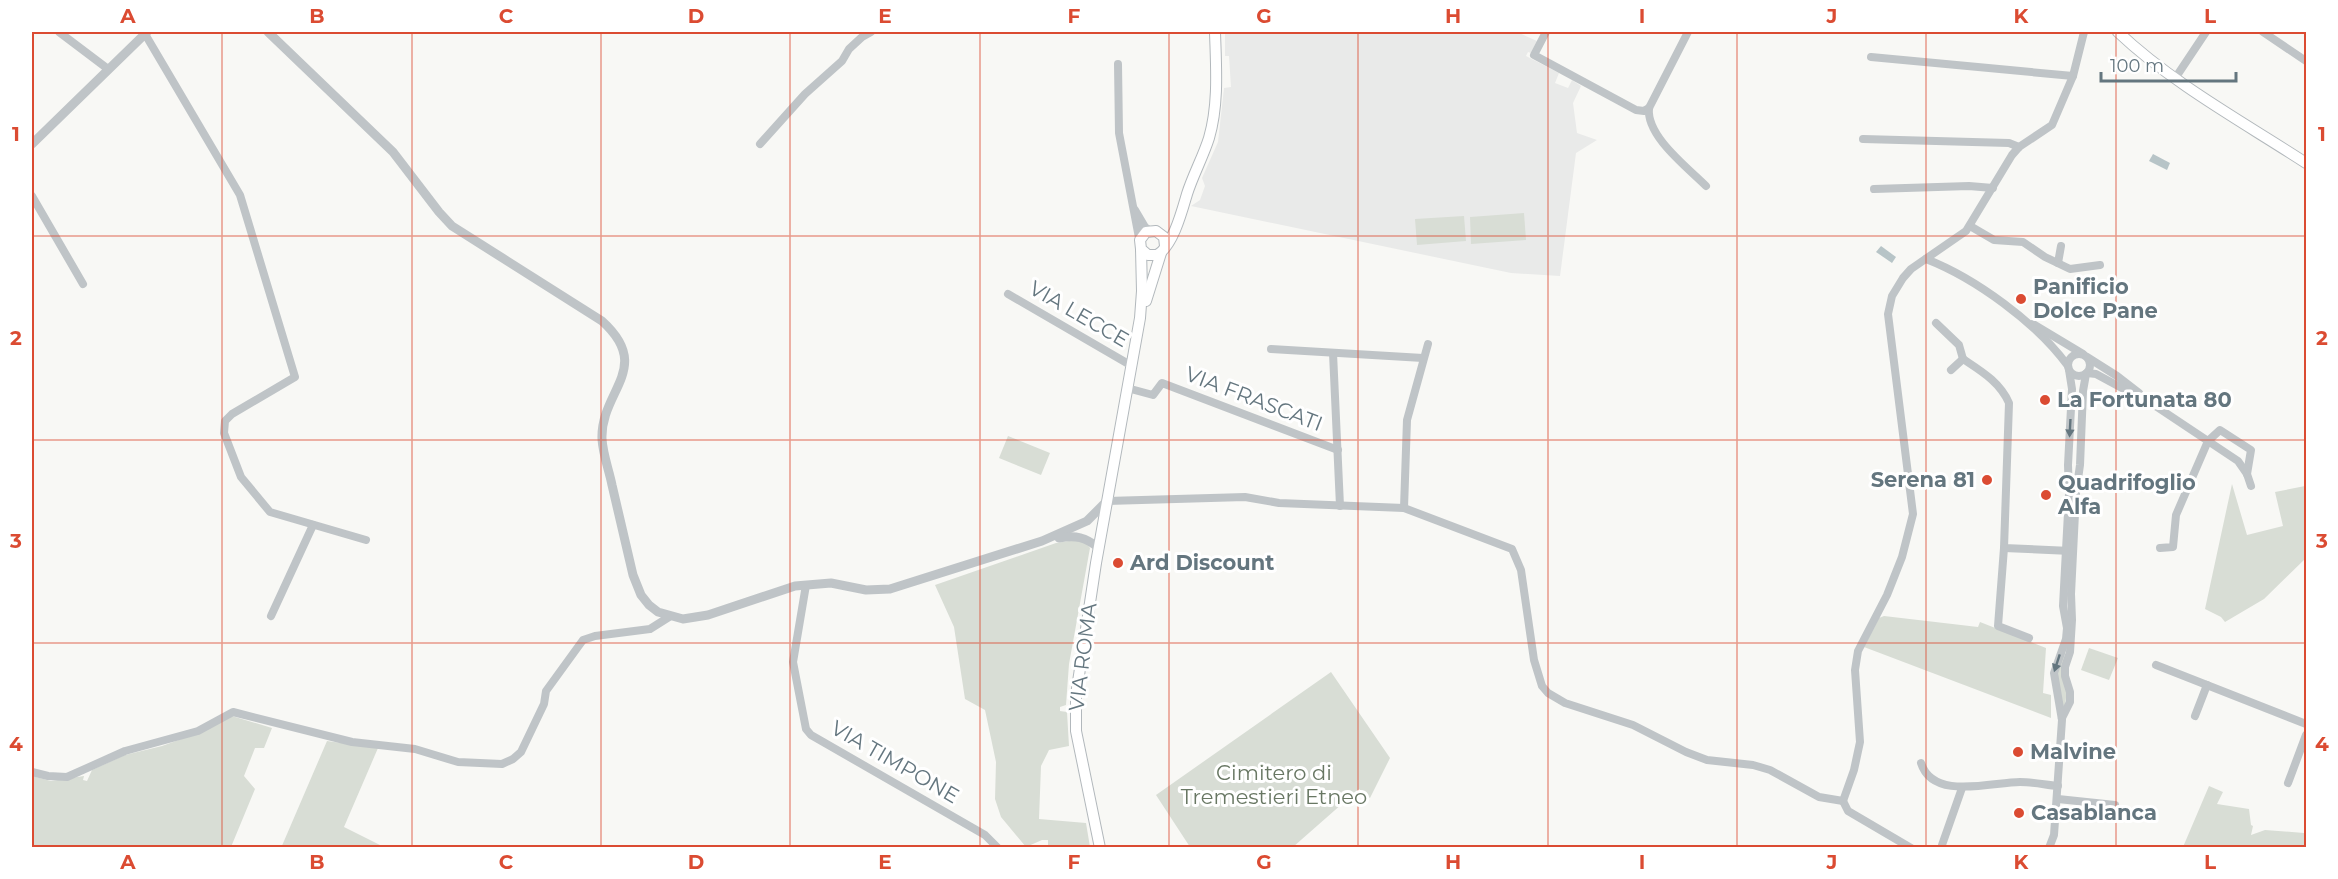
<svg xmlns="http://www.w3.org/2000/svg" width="2338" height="879" font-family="Montserrat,sans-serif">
	<rect width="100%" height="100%" fill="#f8f8f5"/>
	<path fill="#e9eae9" d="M1225,32H1517L1537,41L1531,53L1528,52L1526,56L1559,73L1555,83L1568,88L1572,80L1581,86L1573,103L1577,133L1597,140L1576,153L1560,276L1511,273L1191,206L1200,200L1205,186L1202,178L1218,142L1224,88L1231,87L1229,56H1225Z"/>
	<g fill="#d8ddd5">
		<path d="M1524,213L1526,240L1471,244L1470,217Z"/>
		<path d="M1464,216L1466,241L1417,245L1415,219Z"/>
		<path d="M1008,436L1050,453L1041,475L999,458Z"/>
		<path d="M2232,484L2247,535L2283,526L2275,492L2305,486L2306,558L2264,599L2225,622L2221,617L2205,609Z"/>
		<path d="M1076,540L1087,544L1090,548L1069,664L1066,705L1060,707V711L1067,712L1069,746L1049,750L1041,766L1039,819L1086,823L1090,847H1048V840H1042L1026,847L1001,817L995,799L996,762L985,710L965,699L954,627L935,585L1056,543Z"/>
		<path d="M1884,616L1978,627L1980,622L2046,648L2043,693L2051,695V718L1864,647L1879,618Z"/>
		<path d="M2066,647C2061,673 2071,689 2063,715L2057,673Z"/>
		<path d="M2089,648L2118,658L2109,680L2081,670Z"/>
		<path d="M1331,672L1390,758L1370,798L1359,789L1293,847H1190L1156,795Z"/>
		<path d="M232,716L272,728L264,748H255L244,776L255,789L231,847H32V776L51,781L84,776L83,780L87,781L92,770L125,755L162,746L198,733Z"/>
		<path d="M327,741L378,748L344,827L384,847L281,848Z"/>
		<path d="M2209,786L2223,792L2217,804L2249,809L2251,825L2253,826L2251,835L2265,830L2304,833L2306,827V847H2183Z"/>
	</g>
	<g fill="#b7c4c7">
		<path d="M2153,154L2170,163L2167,170L2149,161Z"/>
		<path d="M1881,246L1896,257L1892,263L1876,252Z"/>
	</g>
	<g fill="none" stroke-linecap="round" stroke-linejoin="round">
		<g stroke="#b2b8bc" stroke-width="12">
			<g id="secondary">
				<path d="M2118,32C2173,84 2243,122 2306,163"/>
				<path d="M1165,246L1164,237L1156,231L1146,232L1140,240L1141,249L1148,255H1157C1173,246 1182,211 1187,194C1193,175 1203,157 1209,138C1219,104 1216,66 1215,32"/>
				<path d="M1146,301L1161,253"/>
				<path d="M1100,848L1076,731V695L1096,563L1140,318L1142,291L1141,249"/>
			</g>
		</g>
		<g stroke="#bfc4c7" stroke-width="8">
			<path d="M59,32L108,69"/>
			<path d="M1546,32L1534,55L1636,110L1644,111L1649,108"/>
			<path d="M1688,32L1649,108C1646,136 1687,167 1706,186"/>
			<path d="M2263,32L2306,61"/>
			<path d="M145,34L240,195L295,377L232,414L225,421L224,433L241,477L270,512L366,540"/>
			<path d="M1871,57L2073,76"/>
			<path d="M1118,64L1119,133L1140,243"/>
			<path d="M2176,77L2206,32"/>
			<path d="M1863,139L2009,143L2019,147"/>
			<path d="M760,144L805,94L842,61L849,49L862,37L871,32"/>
			<path d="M1874,189L1969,186L1993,188"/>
			<path d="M32,196L83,284"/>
			<path d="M1135,210L1145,227L1151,231"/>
			<path d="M1970,226L1994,240L2023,242L2045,257L2070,269L2100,265"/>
			<path d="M1926,259C1975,278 2037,323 2068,366"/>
			<path d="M2058,263L2061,246"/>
			<path d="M1008,294L1132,366"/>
			<path d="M1936,323L1959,345L1963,359"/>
			<path d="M2033,324L2083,354"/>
			<path d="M1271,349L1423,358"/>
			<path d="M1333,353L1340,506"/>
			<circle cx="2079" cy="365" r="11"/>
			<path d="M2087,357L2117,376L2139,393"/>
			<path d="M1963,359C1981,371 2000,382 2009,403L2004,548L2071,551"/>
			<path d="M1951,370L1963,359"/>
			<path d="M2087,373L2096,374L2157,407L2238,461L2247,474L2251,486"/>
			<path d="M1127,388L1153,395L1162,383L1338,450"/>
			<path d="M1107,501L1245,497L1279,503L1404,508L1512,549L1521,570L1534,660L1542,686L1548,693L1565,703L1633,725L1686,752L1707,760L1753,765L1770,770L1819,797L1843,801"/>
			<path d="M1404,508L1407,420L1428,344"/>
			<path d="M2004,548L1998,626L2029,638"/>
			<path d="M2160,548L2173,547L2176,515L2208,441L2220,430L2251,450L2247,474"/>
			<path d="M806,585L793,662L806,729L811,735L985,835L998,848"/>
			<path d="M271,616L313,525"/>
			<path d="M2156,665L2306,724"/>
			<path d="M2195,716L2207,685"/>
			<path d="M2062,718L2070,702V692L2065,676V667L2070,652L2072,620L2071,594L2076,493L2080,465L2083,391L2086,374"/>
			<path d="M1921,763C1933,801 1992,782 2020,782C2033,782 2046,785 2058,786"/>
			<path d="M32,772L48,776L67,777L125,751L198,731L233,712L352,742L415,749L458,762L502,764L513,759L521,752L544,704L546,691L583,640L595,636L650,629L669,617"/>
			<path d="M2288,783L2306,735"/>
			<path d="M2058,799L2115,805"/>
			<path d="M1843,801L1854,770L1860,742L1855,670L1858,651L1887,595L1902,557L1913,514L1888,314L1892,296L1903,278L1911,269L1966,231L2012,155L2019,147L2052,125L2073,76L2084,32"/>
			<path d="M1843,801L1848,811L1911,848"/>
			<path d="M1942,845L1962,788"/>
			<path d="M2049,848L2054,835L2062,720L2054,673L2066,639L2067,628L2063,606L2069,494L2068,465L2072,389L2069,370"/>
		</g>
		<g stroke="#bfc4c7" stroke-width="9">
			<path d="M268,32L393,152L439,212L452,226L602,321C654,368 600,391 602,439C603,455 609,470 612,485C619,515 626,545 633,575L641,595L649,605L658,612L683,619L708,615L795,586L831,583L866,590L890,589L1042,541L1087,521L1107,501"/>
			<path d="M32,144L147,32"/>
			<path d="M1059,538C1076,535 1085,537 1099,548"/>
		</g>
		<use href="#secondary" stroke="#fff" stroke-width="10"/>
	</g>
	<defs><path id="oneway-solid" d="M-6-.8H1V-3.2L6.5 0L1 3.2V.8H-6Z" transform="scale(1.5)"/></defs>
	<g fill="#64767f">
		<use href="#oneway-solid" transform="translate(2070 428) rotate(93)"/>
		<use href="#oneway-solid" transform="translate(2057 663) rotate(108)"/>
	</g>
	<path fill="none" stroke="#db4b32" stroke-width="1.5" stroke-opacity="0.55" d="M222,32V848M412,32V848M601,32V848M790,32V848M980,32V848M1169,32V848M1358,32V848M1548,32V848M1737,32V848M1926,32V848M2116,32V848M32,236H2306M32,440H2306M32,643H2306"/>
	<g fill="#db4b32" stroke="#fff" stroke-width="2">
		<circle cx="2021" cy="299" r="6"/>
		<circle cx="2045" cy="400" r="6"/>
		<circle cx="1987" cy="480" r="6"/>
		<circle cx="2046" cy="495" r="6"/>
		<circle cx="1118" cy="563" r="6"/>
		<circle cx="2018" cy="752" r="6"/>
		<circle cx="2019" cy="813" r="6"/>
	</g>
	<g text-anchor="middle" stroke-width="6" stroke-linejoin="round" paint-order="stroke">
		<g font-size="21" font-weight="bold" fill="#64767f" stroke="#fff" text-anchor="start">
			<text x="2033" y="294">Panificio<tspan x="2033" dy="24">Dolce Pane</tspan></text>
			<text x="2057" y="407">La Fortunata 80</text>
			<text x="1975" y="487" text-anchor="end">Serena 81</text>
			<text x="2058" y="490">Quadrifoglio<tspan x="2058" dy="24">Alfa</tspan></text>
			<text x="1130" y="570">Ard Discount</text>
			<text x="2030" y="759">Malvine</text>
			<text x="2031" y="820">Casablanca</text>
		</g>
		<g font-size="21" fill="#64767f" stroke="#fff">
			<text transform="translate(1079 314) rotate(30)" y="7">VIA LECCE</text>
			<text transform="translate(1254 399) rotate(21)" y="7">VIA FRASCATI</text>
			<text transform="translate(1083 657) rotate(-83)" y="7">VIA ROMA</text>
			<text transform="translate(895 762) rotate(30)" y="7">VIA TIMPONE</text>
		</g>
		<g font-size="21" fill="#687763" stroke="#fff">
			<text x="1274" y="780">Cimitero di<tspan x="1274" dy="24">Tremestieri Etneo</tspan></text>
		</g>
	</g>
	<rect width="2338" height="879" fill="none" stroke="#ffffff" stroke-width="66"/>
	<path d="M2101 72v9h135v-9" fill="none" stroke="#64767f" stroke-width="3"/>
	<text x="2110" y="72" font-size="18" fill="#64767f" stroke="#ffffff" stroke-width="4.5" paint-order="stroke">100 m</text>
	<rect x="33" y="33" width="2272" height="813" fill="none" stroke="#db4b32" stroke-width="2"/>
	<g font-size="20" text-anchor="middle" font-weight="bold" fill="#db4b32">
		<text x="128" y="23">A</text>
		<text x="317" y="23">B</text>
		<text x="506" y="23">C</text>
		<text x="696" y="23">D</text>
		<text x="885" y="23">E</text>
		<text x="1074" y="23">F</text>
		<text x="1264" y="23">G</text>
		<text x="1453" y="23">H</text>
		<text x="1642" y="23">I</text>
		<text x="1832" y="23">J</text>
		<text x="2021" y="23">K</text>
		<text x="2210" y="23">L</text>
		<text x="16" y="141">1</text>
		<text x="2322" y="141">1</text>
		<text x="16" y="345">2</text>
		<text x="2322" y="345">2</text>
		<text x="16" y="548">3</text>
		<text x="2322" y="548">3</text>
		<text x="16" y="751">4</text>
		<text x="2322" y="751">4</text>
		<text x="128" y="869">A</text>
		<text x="317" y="869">B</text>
		<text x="506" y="869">C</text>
		<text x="696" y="869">D</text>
		<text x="885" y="869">E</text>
		<text x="1074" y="869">F</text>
		<text x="1264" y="869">G</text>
		<text x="1453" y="869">H</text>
		<text x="1642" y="869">I</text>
		<text x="1832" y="869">J</text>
		<text x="2021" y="869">K</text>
		<text x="2210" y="869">L</text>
	</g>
</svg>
